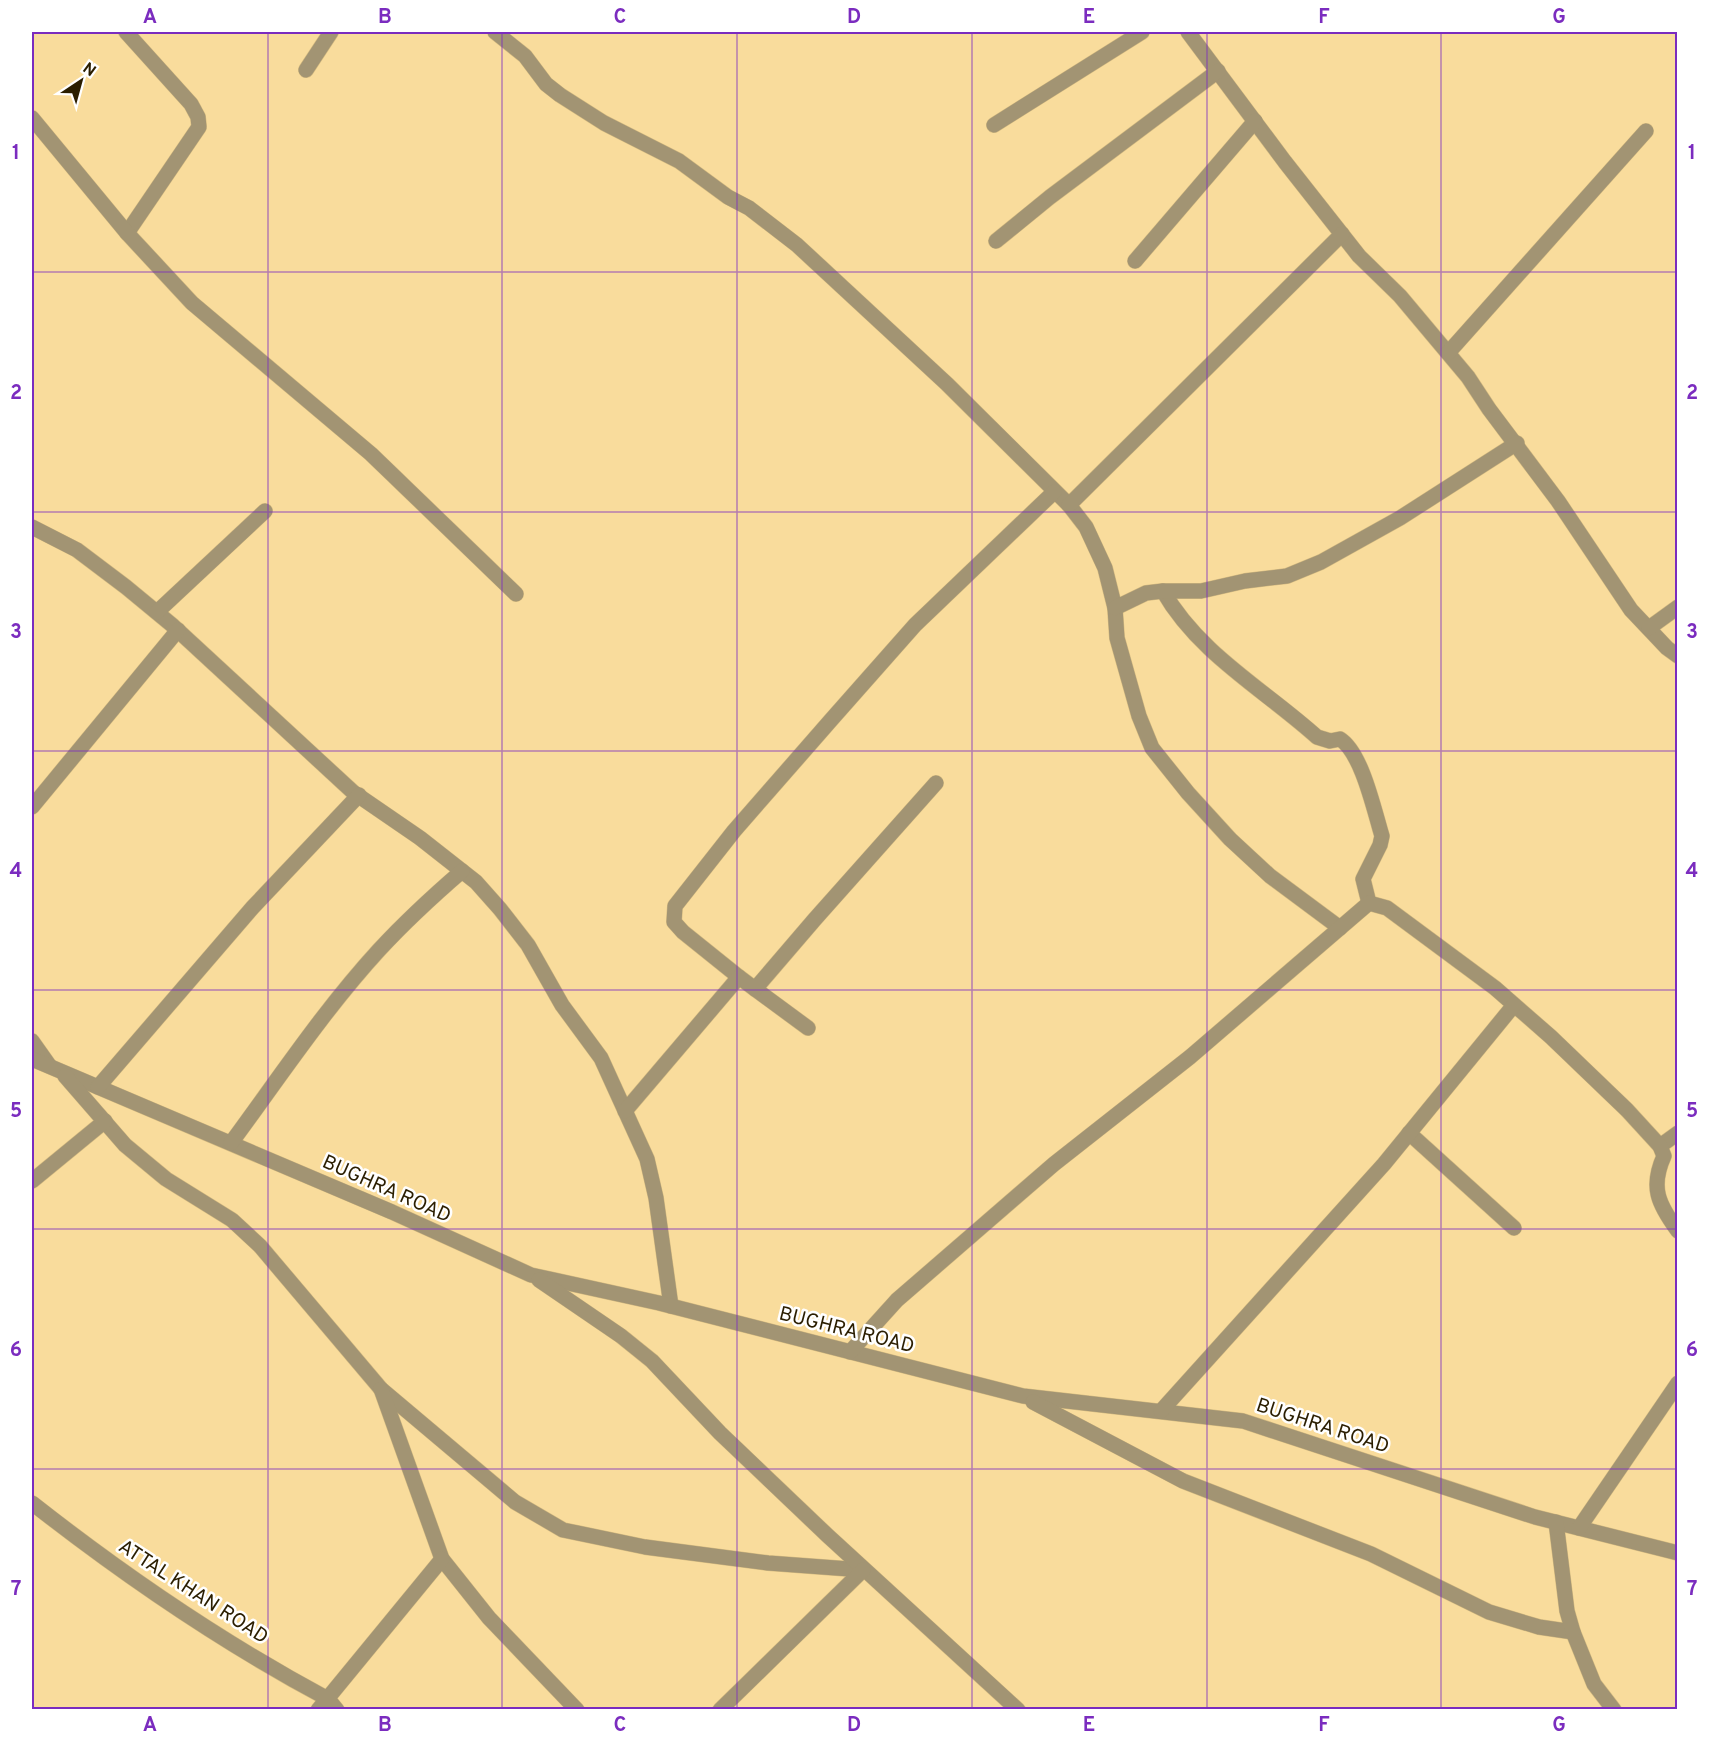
<svg xmlns="http://www.w3.org/2000/svg" width="1709" height="1741" font-family="Overpass,sans-serif">
	<rect width="100%" height="100%" fill="#f9dc9c"/>
	<g fill="none" stroke-linecap="round" stroke-linejoin="round">
		<g stroke="#d4ba80" stroke-width="16">
			<g id="minor">
				<path d="M126,32L191,104L198,117L199,127L127,233"/>
				<path d="M495,32L525,56L546,84L560,95L604,123L679,161L728,197L749,208L797,245L947,384L1069,505L1086,527L1105,568L1115,608L1117,638L1139,716L1152,748L1188,793L1230,839L1270,876L1340,928"/>
				<path d="M1188,32L1285,162L1359,256L1400,296L1468,377L1489,409L1558,501L1631,610L1667,648L1678,656"/>
				<path d="M306,70L331,32"/>
				<path d="M32,118L127,233L192,303L371,454L516,594"/>
				<path d="M994,125L1142,32"/>
				<path d="M996,241L1050,197L1218,71"/>
				<path d="M1135,261L1255,121"/>
				<path d="M1448,353L1646,131"/>
				<path d="M1069,505L1342,234"/>
				<path d="M32,527L77,550L126,587L172,625L353,792L420,838L476,882L500,909L528,945L562,1005L601,1058L647,1159L656,1198L671,1306"/>
				<path d="M1163,591C1199,654 1265,690 1317,737L1330,741L1340,739C1362,753 1374,810 1382,836L1380,845L1363,879L1369,903"/>
				<path d="M1115,608L1146,593L1163,591H1201L1245,581L1287,576L1321,562L1400,518L1517,443"/>
				<path d="M157,612L265,511"/>
				<path d="M1649,628L1678,607"/>
				<path d="M32,807L178,630"/>
				<path d="M739,977L683,932L674,922L675,906L734,831L831,720L915,625L1054,492"/>
				<path d="M755,989L808,1028"/>
				<path d="M32,1041L49,1065"/>
				<path d="M32,1059L392,1212L531,1275L659,1303L1023,1396L1243,1421L1535,1517L1678,1553"/>
				<path d="M65,1076L125,1145L166,1179L232,1220L260,1246L381,1389L515,1502L563,1530L645,1547L768,1563L863,1570"/>
				<path d="M98,1087L253,907L359,795"/>
				<path d="M625,1111L739,977L755,989L815,919L936,783"/>
				<path d="M1409,1133L1514,1228"/>
				<path d="M231,1143C279,1078 324,1010 379,950C405,922 433,896 462,871"/>
				<path d="M1660,1146L1678,1133"/>
				<path d="M32,1181L105,1121"/>
				<path d="M539,1280L621,1336L652,1361L720,1433L827,1535L1018,1710"/>
				<path d="M850,1352L897,1300L1054,1164L1190,1057L1369,903L1387,908L1495,988L1551,1037L1627,1110L1660,1146L1664,1156C1650,1187 1658,1204 1678,1231"/>
				<path d="M381,1389L442,1559L489,1618L577,1710"/>
				<path d="M1033,1402L1183,1481L1371,1554L1489,1612L1539,1627L1573,1632"/>
				<path d="M1161,1411L1384,1164L1514,1005"/>
				<path d="M32,1503C125,1576 223,1643 328,1699L337,1710"/>
				<path d="M1556,1522L1567,1611L1573,1632L1594,1684L1614,1710"/>
				<path d="M1579,1528L1678,1383"/>
				<path d="M318,1710L442,1559"/>
				<path d="M720,1710L863,1570"/>
			</g>
		</g>
		<use href="#minor" stroke="#a29473" stroke-width="15"/>
	</g>
	<path fill="none" stroke="#7b2cbf" stroke-width="1.5" stroke-opacity="0.55" d="M268,32V1710M502,32V1710M737,32V1710M972,32V1710M1207,32V1710M1441,32V1710M32,272H1678M32,512H1678M32,751H1678M32,990H1678M32,1229H1678M32,1469H1678"/>
	<g text-anchor="middle" stroke-width="5" stroke-linejoin="round" paint-order="stroke">
		<g font-size="20" fill="#2b1e00" stroke="#fff">
			<text transform="translate(387 1188) rotate(24)" y="7">BUGHRA ROAD</text>
			<text transform="translate(847 1329) rotate(14)" y="7">BUGHRA ROAD</text>
			<text transform="translate(1323 1425) rotate(18)" y="7">BUGHRA ROAD</text>
			<text transform="translate(194 1591) rotate(33)" y="7">ATTAL KHAN ROAD</text>
		</g>
	</g>
	<rect width="1709" height="1741" fill="none" stroke="#ffffff" stroke-width="66"/>
	<g transform="translate(81 81) rotate(36)" stroke="#ffffff" stroke-width="4.5" paint-order="stroke">
	<path d="M0-4.5L10 22L0 15L-10 22Z" fill="#2b1e00"/>
	<text y="-9" font-size="16" font-weight="bold" text-anchor="middle" fill="#2b1e00">N</text>
	</g>
	<rect x="33" y="33" width="1643" height="1675" fill="none" stroke="#7b2cbf" stroke-width="2"/>
	<g font-size="20" text-anchor="middle" font-weight="bold" fill="#7b2cbf">
		<text x="150" y="23">A</text>
		<text x="385" y="23">B</text>
		<text x="620" y="23">C</text>
		<text x="854" y="23">D</text>
		<text x="1089" y="23">E</text>
		<text x="1324" y="23">F</text>
		<text x="1559" y="23">G</text>
		<text x="16" y="159">1</text>
		<text x="1692" y="159">1</text>
		<text x="16" y="399">2</text>
		<text x="1692" y="399">2</text>
		<text x="16" y="638">3</text>
		<text x="1692" y="638">3</text>
		<text x="16" y="877">4</text>
		<text x="1692" y="877">4</text>
		<text x="16" y="1117">5</text>
		<text x="1692" y="1117">5</text>
		<text x="16" y="1356">6</text>
		<text x="1692" y="1356">6</text>
		<text x="16" y="1595">7</text>
		<text x="1692" y="1595">7</text>
		<text x="150" y="1731">A</text>
		<text x="385" y="1731">B</text>
		<text x="620" y="1731">C</text>
		<text x="854" y="1731">D</text>
		<text x="1089" y="1731">E</text>
		<text x="1324" y="1731">F</text>
		<text x="1559" y="1731">G</text>
	</g>
</svg>
